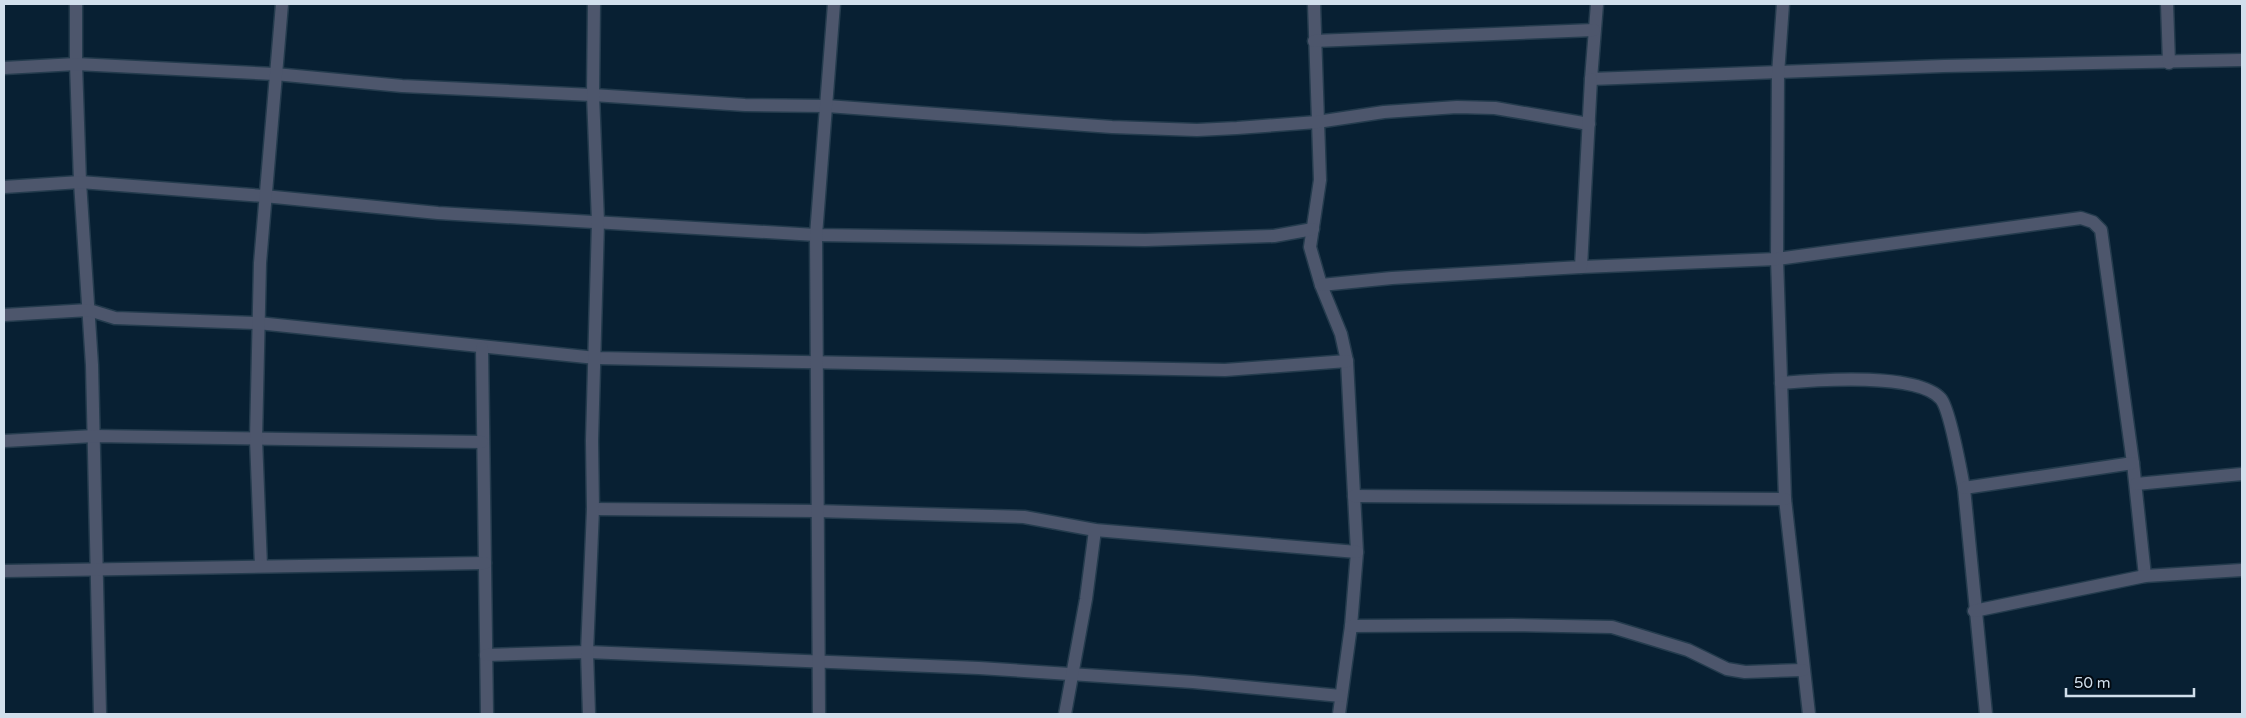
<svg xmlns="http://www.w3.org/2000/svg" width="2246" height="718" font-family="'Varela Round',sans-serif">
	<rect width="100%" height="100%" fill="#082033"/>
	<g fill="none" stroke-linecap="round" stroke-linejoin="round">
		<g stroke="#243b4d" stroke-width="15">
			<g id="minor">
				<path d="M76,4V64L80,182L92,365L100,714"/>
				<path d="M1314,4L1320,180L1310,247L1321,285L1341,334L1347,361L1357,552L1351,626L1339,714"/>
				<path d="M1597,4L1591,79L1944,66L2242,60"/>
				<path d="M1783,4L1778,74L1777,259L1785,499L1809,714"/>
				<path d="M2167,4L2169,63"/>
				<path d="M1314,41L1594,30"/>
				<path d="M4,68L76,64L275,74L402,86L593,95L745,105L827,106L1112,127L1197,130L1237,128L1317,122L1384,112L1457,107L1495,108L1589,124"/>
				<path d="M4,187L80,182L264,196L438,213L816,235L1145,240L1274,236L1313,229"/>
				<path d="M1581,267L1777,259L2081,218L2093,222L2101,230L2133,463L2145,576"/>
				<path d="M1321,285L1392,278L1581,267L1591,79"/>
				<path d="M4,315L89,310L115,318L258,323L596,358L1225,370L1347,361"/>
				<path d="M482,348L487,714"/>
				<path d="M1781,383C1815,380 1918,372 1941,399C1950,410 1961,472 1964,488L1986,714"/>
				<path d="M4,441L94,436L482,442"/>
				<path d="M2136,484L2242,474"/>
				<path d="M1964,488L2133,463"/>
				<path d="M1354,496L1785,499"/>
				<path d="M593,509L816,511L1024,517L1095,530L1357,552"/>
				<path d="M261,566L256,439L260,263L282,4"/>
				<path d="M4,571L485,563"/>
				<path d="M1974,611L2145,576L2242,570"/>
				<path d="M1351,626L1512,625L1612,627L1688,650L1727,669L1745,672L1803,670"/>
				<path d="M486,655L587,652L979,668L1193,682L1341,696"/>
				<path d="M589,714L587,652L593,509L592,441L598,222L593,95L594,4"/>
				<path d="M819,714L816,235L834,4"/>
				<path d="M1065,714L1086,599L1095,530"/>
			</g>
		</g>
		<use href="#minor" stroke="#4d566c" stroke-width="12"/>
	</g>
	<rect width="2246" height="718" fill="none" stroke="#d1dfec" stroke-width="10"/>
	<path d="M2066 688v8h128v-8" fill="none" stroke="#d1dfec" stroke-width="2.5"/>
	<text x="2074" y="688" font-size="15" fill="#d1dfec" stroke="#020911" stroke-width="4" paint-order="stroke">50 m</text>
</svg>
